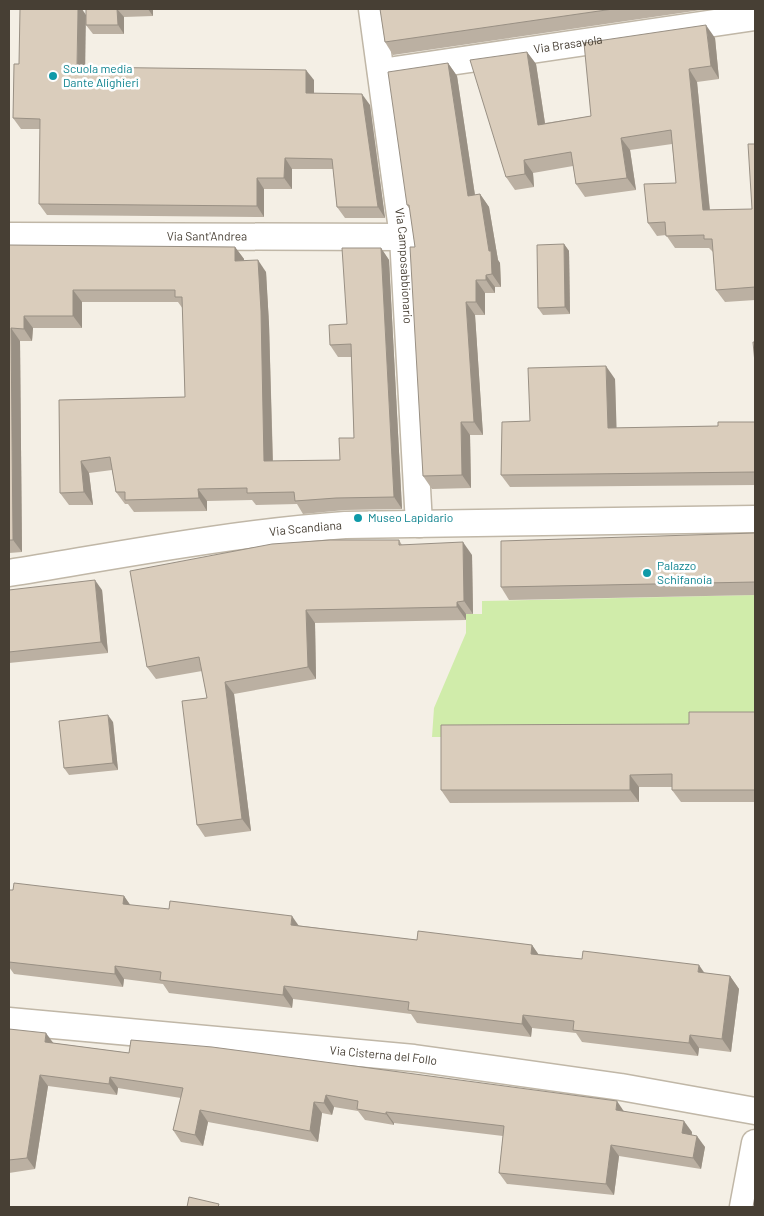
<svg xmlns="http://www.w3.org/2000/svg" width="764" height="1216" font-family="Barlow,sans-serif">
	<rect width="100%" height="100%" fill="#f4efe5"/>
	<path fill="#d0ecaa" d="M755,595V736L432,737L434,708L466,633V614H482V601Z"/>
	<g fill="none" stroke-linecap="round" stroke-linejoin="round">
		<g stroke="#c0b7a7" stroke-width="29">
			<g id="street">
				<path id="s1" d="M372,9L403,237L419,524"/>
				<path id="s2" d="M381,72L755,17"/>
				<path id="s3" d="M9,236L403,237"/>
				<path id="s4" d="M9,573C120,555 232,533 345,525L755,519"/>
				<path id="s5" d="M9,1021L414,1058L621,1087L755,1111"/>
				<path d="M743,1207L755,1143"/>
			</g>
		</g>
		<use href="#street" stroke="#fff" stroke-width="26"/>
	</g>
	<g fill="#bbb0a2">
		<path d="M86,9H153V16L124,17V34H93L86,25Z"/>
		<path d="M380,9H708L393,55L385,42Z"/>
		<path d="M715,38L719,79L697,82L710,210L752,209L755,144V300L725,302L716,290L713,252L709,248H675L666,235L657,236L648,223L676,183L672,144L630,150L636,190L585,197L576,184L573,166L533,173L534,187L515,190L506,177L527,52L536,64L545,123L591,116Z"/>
		<path d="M448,63L457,76L475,195L480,194L489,207L498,260L500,263L501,287H495V293H485V315H475L483,435H470L471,488L432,489L423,476L415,247L410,210L407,205Z"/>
		<path d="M19,64L314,80V93L370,105L385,218H345L337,207L333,169H292V189H264V217L47,215L39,204L40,129H21L13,118Z"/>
		<path d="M564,244L569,251L570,314L543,315L538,308Z"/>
		<path d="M9,245L235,247L244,259V260L266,272L269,324L273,461L340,460L354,438L351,357H338L330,345L347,324L381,248L389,260L402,509L345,510L303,514L297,504L256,505L252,500L207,501V511L134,512L128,504H125L116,492L112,470L89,473L93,505H69L60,493L59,400L185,397L183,309L178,302H82V328H33L32,341H20L22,552L9,553Z"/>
		<path d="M615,379L616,428L718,426L755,422V485L510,487L501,475L530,421Z"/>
		<path d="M755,533V595L509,600L501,587Z"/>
		<path d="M399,540L402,545L472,555L473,614H466V620L315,623L316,679L234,694L251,831L205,837L197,825L207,698L202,671L156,679L147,667Z"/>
		<path d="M9,590H102L108,653L9,663Z"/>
		<path d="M755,712V802H681L672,790V787H639V802L450,803L441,790L689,724Z"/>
		<path d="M113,722L118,770L69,775L64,768Z"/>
		<path d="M9,890L124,896L130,905L417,940L532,945L538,954L730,976L739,989L731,1052L699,1048L698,1056L582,1042L576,1033L532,1028L531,1037L417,1023L411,1014L293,999L292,1008L169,993L163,984L124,979L123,987L14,974L9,967Z"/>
		<path d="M9,1029L54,1043L129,1053L624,1111L692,1132V1135L705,1147L701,1169L619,1156L614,1195L507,1184L499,1173L503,1136L394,1123V1125L365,1120L358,1111L334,1107L332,1115L322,1113L318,1142L208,1122L203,1146L181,1142L173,1130L181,1098L118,1088L117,1095L48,1086L35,1169L9,1173Z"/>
	</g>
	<g fill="#999084">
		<path d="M78,9H82L86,15L85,78L77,67Z"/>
		<path d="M117,9L124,17V34L118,25Z"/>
		<path d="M148,9H153V16Z"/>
		<path d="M706,25L715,38L719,79L711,66Z"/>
		<path d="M527,52L536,64L547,137L538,125Z"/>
		<path d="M448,63L457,76L477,209L468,196Z"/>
		<path d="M689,69L697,82L711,223L703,210Z"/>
		<path d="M306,70L314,80V104L306,93Z"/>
		<path d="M362,94L370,105L385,218L378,207Z"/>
		<path d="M621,138L630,150L636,190L627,178Z"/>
		<path d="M285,158L292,169V189L284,178Z"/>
		<path d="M524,160L533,173L534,187L525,174Z"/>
		<path d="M257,178L264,189V217L257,206Z"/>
		<path d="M480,194L489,207L498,260L500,263L501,287L492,274L489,251Z"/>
		<path d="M564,244L569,251L570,314L565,307Z"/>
		<path d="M235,247L244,259L243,273L235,261Z"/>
		<path d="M381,248L389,260L402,509L394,497Z"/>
		<path d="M258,260L266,272L269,324L273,473L264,461Z"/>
		<path d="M486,275L495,287V293L486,280Z"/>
		<path d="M476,280L485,293V315L476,302Z"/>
		<path d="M73,290L82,302V328L73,316Z"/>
		<path d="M466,302L475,315L483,435L474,422Z"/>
		<path d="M24,316L33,328L32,341L24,329Z"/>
		<path d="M11,328L20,341L22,552L13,540Z"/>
		<path d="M606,366L615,379L617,441L608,428Z"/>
		<path d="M461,422L470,435L471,488L462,475Z"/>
		<path d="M81,461L89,473L93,505L84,492Z"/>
		<path d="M198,489L207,501V511L199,498Z"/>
		<path d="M463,542L472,555L473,614L464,601Z"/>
		<path d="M95,580L102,590L108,653L101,642Z"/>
		<path d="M457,602L466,614V620L457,607Z"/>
		<path d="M306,610L315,623L316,679L308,667Z"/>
		<path d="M225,682L234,694L251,831L242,819Z"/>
		<path d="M108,715L113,722L118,770L113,763Z"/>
		<path d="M630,775L639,787V802L630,790Z"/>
		<path d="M124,896L133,909L123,904Z"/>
		<path d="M292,916L301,929L291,925Z"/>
		<path d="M532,945L541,958L531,954Z"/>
		<path d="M699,965L708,978L698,972Z"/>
		<path d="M115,966L124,979L123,987L115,974Z"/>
		<path d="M730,976L739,989L731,1052L722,1039Z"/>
		<path d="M284,986L293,999L292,1008L283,995Z"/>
		<path d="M523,1015L532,1028L531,1037L522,1024Z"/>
		<path d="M46,1033L54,1044L45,1042Z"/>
		<path d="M690,1035L699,1048L698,1056L689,1043Z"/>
		<path d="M40,1075L48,1086L35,1169L27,1158Z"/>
		<path d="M110,1077L118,1088L117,1095L109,1084Z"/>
		<path d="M326,1095L334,1107L332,1115L324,1103Z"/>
		<path d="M617,1101L625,1113L616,1110Z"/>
		<path d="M314,1102L322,1113L318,1142L310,1131Z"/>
		<path d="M200,1110L208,1122L203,1146L195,1135Z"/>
		<path d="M386,1112L394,1123V1125L386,1114Z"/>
		<path d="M684,1121L692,1132L690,1144L682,1133Z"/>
		<path d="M697,1136L705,1147L701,1169L693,1158Z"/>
		<path d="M611,1145L619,1156L614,1195L606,1184Z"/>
	</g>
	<g fill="#dacdbc" stroke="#999084">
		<path d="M20,9H78L77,67L306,70V93L362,94L378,207H337L332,159L285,158L284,178H257V206L39,204L40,119L13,118L14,64H19Z"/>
		<path d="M86,9H117L118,25H86Z"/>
		<path d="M380,9H613L385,42Z"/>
		<path d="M706,25L711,66L689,69L703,210L752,209L748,144H755V287L716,290L712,239H704V235L666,236L665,222L648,223L644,184L676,183L671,130L621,138L627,178L576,184L571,152L524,160L525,174L506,177L470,60L527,52L538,125L591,116L584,43Z"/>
		<path d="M448,63L468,196L480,194L489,251H491L492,274L486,275V280H476V302H466L474,422H461L462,475L423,476L410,247H415L409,205H407L388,72Z"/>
		<path d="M564,244L565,307L538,308L537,245Z"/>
		<path d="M9,245L235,247V261L258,260L261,311L264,461L340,460L339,438H354L351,344L330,345L329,325L347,324L342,248H381L394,497L336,498L295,501L294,492L247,493V488L198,489L199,498L125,500V492H116L110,457L81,461L84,492L60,493L59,400L185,397L182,297H175V290H73V316H24V329L11,328L13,540H9Z"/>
		<path d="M753,342H755V363Z"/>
		<path d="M606,366L608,428L718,426V422H755V472L501,475L502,422L530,421L528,368Z"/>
		<path d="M755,533V582L501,587V541Z"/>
		<path d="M330,540H399V545L463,542L464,601L457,602V607L306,610L308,667L225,682L242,819L197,825L182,701L207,698L199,657L147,667L130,571L272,544Z"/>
		<path d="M95,580L101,642L9,652V590Z"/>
		<path d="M689,712H755V790H672V774L630,775V790H441V725L689,724Z"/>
		<path d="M108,715L113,763L64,768L59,721Z"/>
		<path d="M14,883L124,896L123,904L169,909L170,901L292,916L291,925L417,940L418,931L532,945L531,954L582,959L583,951L699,965L698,972L730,976L722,1039L690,1035L689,1043L573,1030L574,1021L523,1015L522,1024L408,1010L409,1002L284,986L283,995L160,980L161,972L115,966V974L9,962V890H13Z"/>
		<path d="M9,1029L46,1033L45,1042L129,1053L131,1040L212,1047L617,1101L616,1110L684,1121L682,1133L697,1136L693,1158L611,1145L606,1184L499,1173L504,1126L386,1112V1114L357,1109L358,1101L326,1095L324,1103L314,1102L310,1131L200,1110L195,1135L173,1130L183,1088L110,1077L109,1084L40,1075L27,1158L9,1160Z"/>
		<path d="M755,1196V1207H753Z"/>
		<path d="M189,1197L219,1204L218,1207H187Z"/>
	</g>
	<g fill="#0f9aa8" stroke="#fff" stroke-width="2">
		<circle cx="53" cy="76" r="5"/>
		<circle cx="358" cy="518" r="5"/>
		<circle cx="647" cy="573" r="5"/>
	</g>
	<g text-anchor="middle" stroke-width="5" stroke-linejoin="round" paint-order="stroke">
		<g font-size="12" fill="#473f34" stroke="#fff">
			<text dy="4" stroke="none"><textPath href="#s2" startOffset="189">Via Brasavola</textPath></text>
			<text dy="4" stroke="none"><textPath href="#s3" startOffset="198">Via Sant'Andrea</textPath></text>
			<text dy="4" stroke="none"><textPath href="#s1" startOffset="259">Via Camposabbionario</textPath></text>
			<text dy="4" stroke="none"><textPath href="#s4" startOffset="300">Via Scandiana</textPath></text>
			<text dy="4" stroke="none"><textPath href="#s5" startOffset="376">Via Cisterna del Follo</textPath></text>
		</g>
		<g font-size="12" fill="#0d838f" stroke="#fff" text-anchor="start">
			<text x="63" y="73">Scuola media<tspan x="63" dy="14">Dante Alighieri</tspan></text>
			<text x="368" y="522">Museo Lapidario</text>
			<text x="657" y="570">Palazzo<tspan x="657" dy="14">Schifanoia</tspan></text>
		</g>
	</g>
	<rect width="764" height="1216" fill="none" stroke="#473f34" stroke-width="20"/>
</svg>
